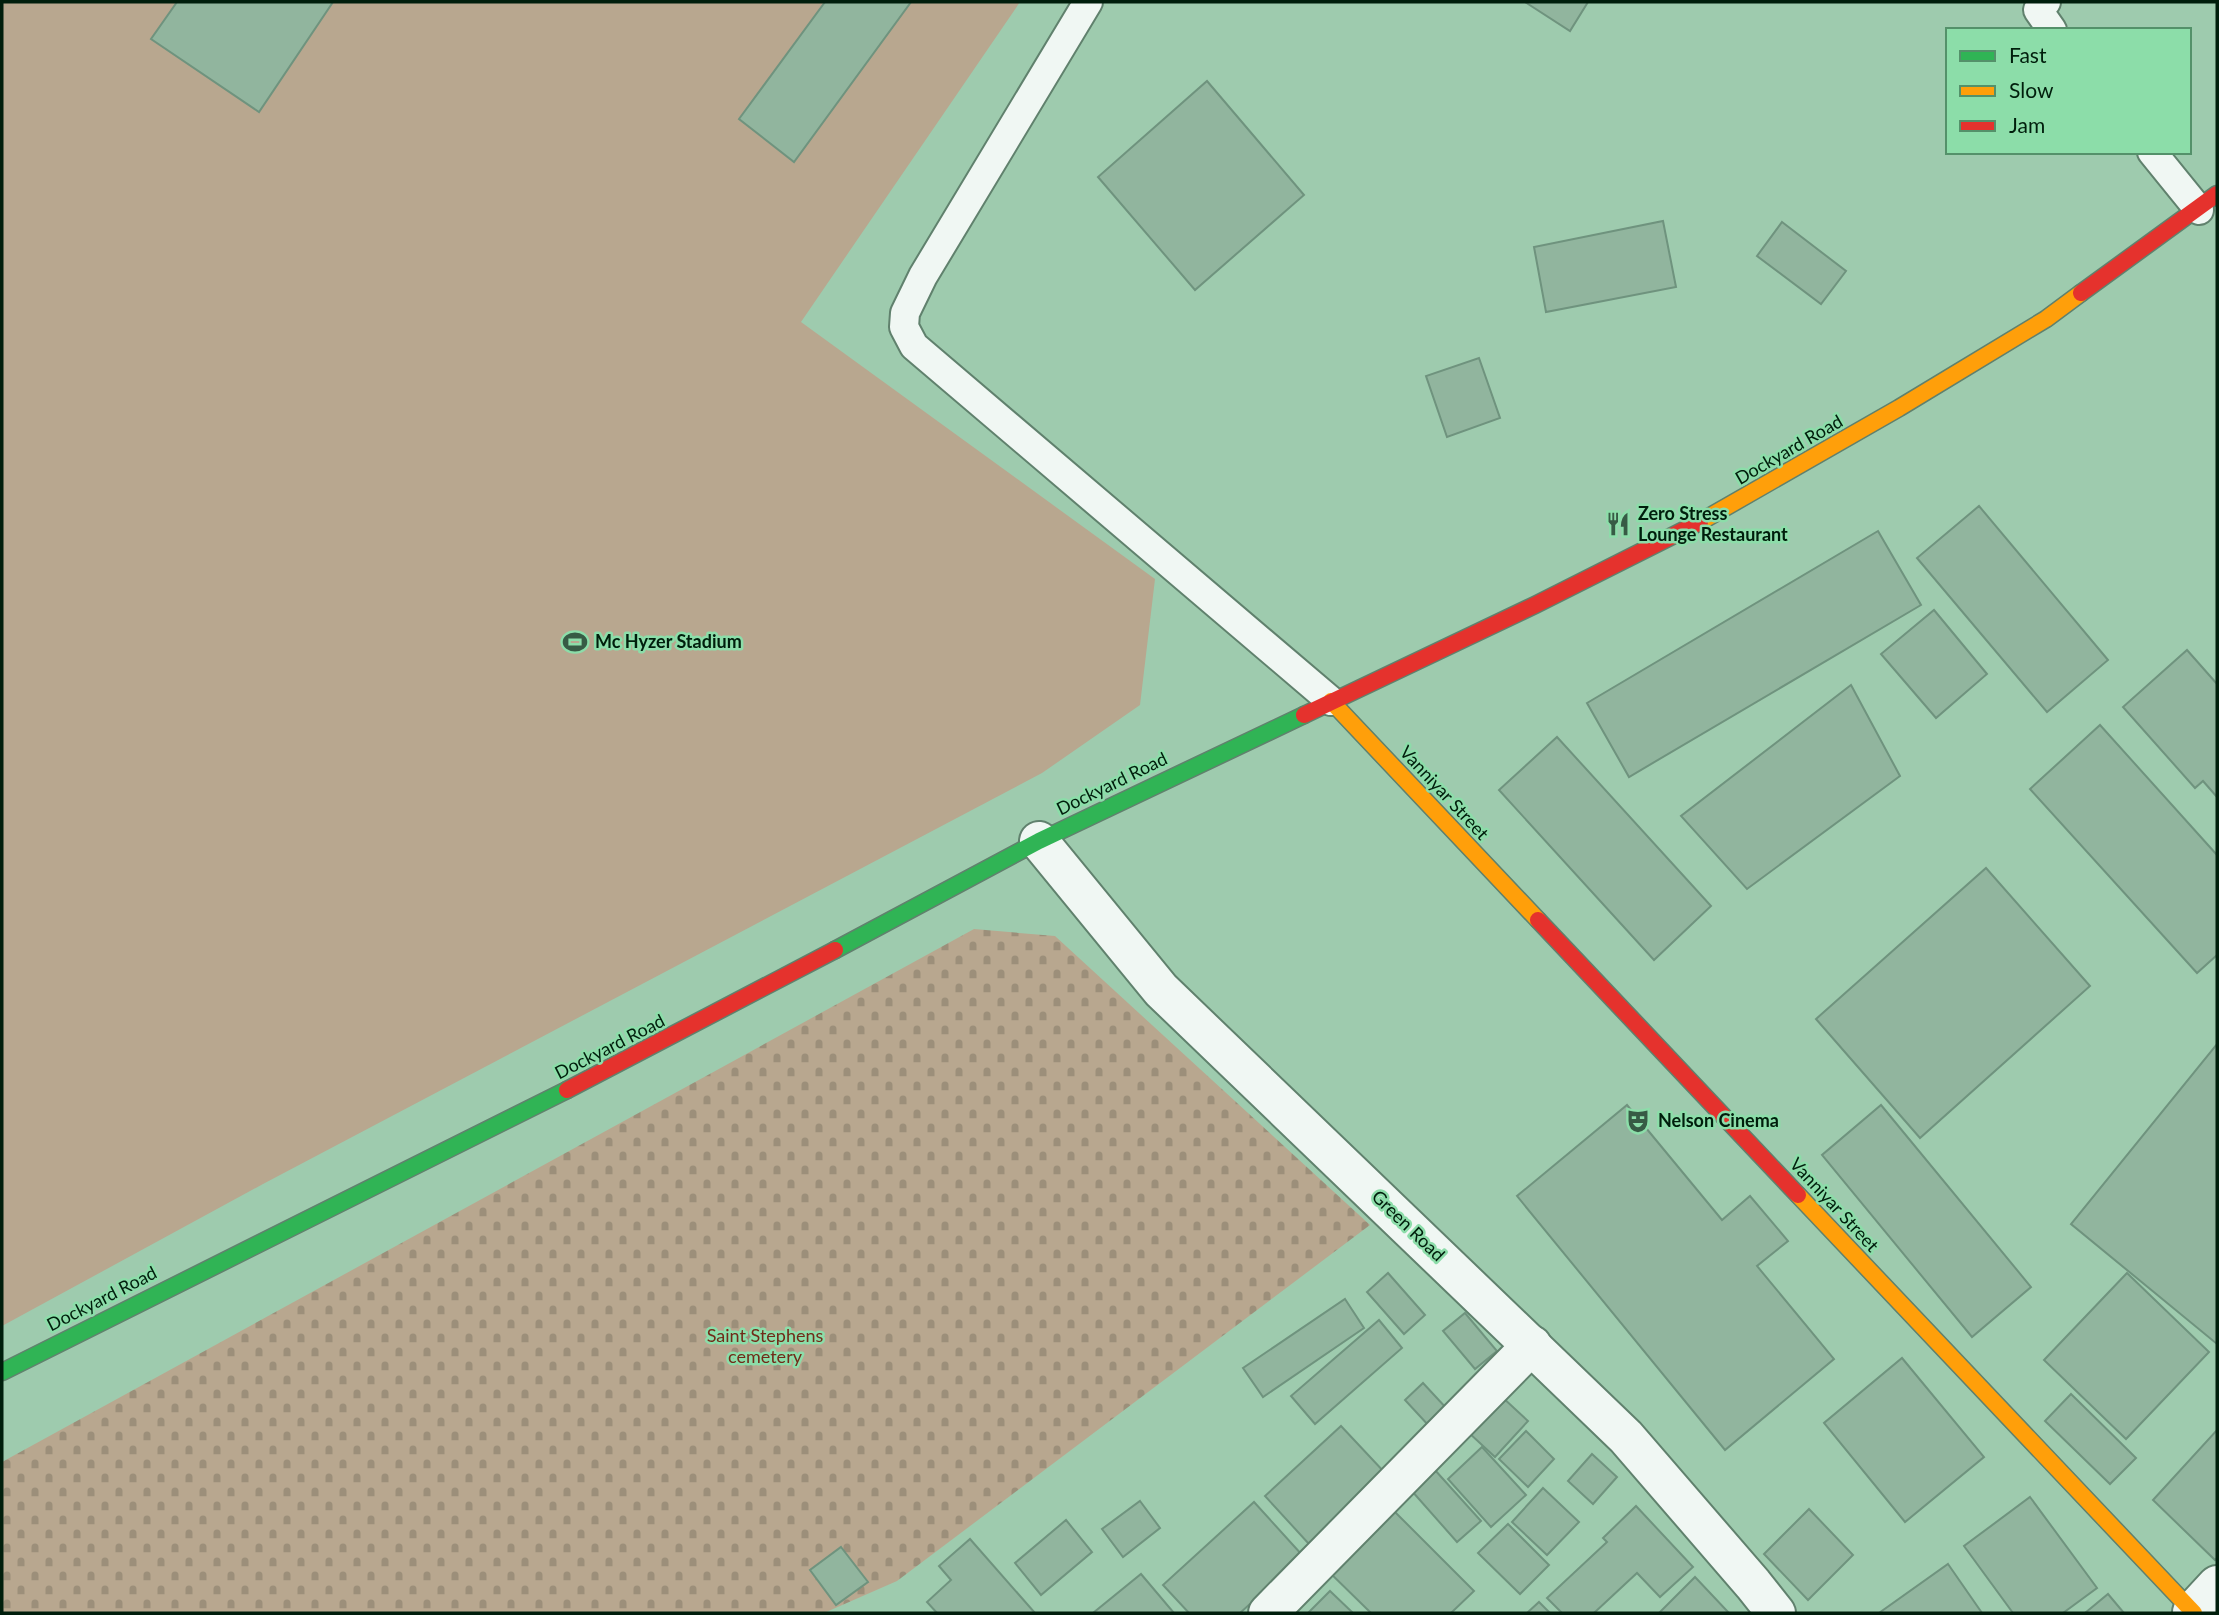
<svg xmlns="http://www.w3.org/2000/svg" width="2219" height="1615" font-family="Lato,sans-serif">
	<defs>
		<pattern id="cemetery-stones" width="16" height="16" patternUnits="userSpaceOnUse" patternTransform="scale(1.75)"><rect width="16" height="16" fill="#b8a78f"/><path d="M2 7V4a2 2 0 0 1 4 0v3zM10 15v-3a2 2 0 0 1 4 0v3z" fill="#9c8f7a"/></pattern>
	</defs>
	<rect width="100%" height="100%" fill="#9ecbae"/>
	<path fill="url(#cemetery-stones)" d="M974,929L1055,936L1370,1225L897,1581L824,1613H2V1462Z"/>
	<path fill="#b8a78f" d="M2,2H1020L801,322L1155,579L1140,705L1042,773L263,1184L2,1326Z"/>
	<g fill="#91b59e" stroke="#6f937e" stroke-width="2">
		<path d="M177,2H333L259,112L151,39Z"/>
		<path d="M825,2H911L794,162L739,119Z"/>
		<path d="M1525,2H1588L1570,31Z"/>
		<path d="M1207,81L1304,195L1195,290L1098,177Z"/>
		<path d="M1663,221L1676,287L1546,312L1534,247Z"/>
		<path d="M1782,222L1846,271L1821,304L1757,256Z"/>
		<path d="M1479,358L1500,418L1447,437L1426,376Z"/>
		<path d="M1979,506L2108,660L2047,712L1917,558Z"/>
		<path d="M1878,531L1921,605L1629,777L1587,703Z"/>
		<path d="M1934,610L1987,674L1936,718L1881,654Z"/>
		<path d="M2187,650L2217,684V797L2203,781L2195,788L2123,707Z"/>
		<path d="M1851,685L1900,776L1747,889L1681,816Z"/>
		<path d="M2100,725L2217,855V955L2197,973L2030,789Z"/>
		<path d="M1557,737L1711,906L1654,960L1499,790Z"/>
		<path d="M1986,868L2090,986L1920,1138L1816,1019Z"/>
		<path d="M2217,1044V1344L2071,1224Z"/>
		<path d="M1627,1105L1722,1220L1750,1196L1788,1241L1757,1266L1834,1359L1725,1450L1517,1196Z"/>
		<path d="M1881,1105L2031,1287L1972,1337L1822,1155Z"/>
		<path d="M1388,1273L1425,1315L1404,1334L1367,1292Z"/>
		<path d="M2127,1273L2209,1352L2126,1439L2044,1360Z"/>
		<path d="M1345,1299L1364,1328L1263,1397L1243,1368Z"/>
		<path d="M1465,1313L1497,1351L1475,1369L1443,1331Z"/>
		<path d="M1379,1320L1402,1348L1315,1424L1291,1396Z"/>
		<path d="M1902,1358L1984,1457L1905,1522L1824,1423Z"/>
		<path d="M1423,1383L1448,1410L1430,1427L1405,1400Z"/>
		<path d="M2071,1394L2136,1458L2110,1484L2045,1421Z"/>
		<path d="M1501,1396L1528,1421L1495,1457L1468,1432Z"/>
		<path d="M1341,1426L1386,1474L1309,1544L1265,1496Z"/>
		<path d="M2217,1430V1558L2215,1560L2153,1500Z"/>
		<path d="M1526,1431L1554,1459L1528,1487L1499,1459Z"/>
		<path d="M1482,1447L1526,1495L1491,1527L1448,1479Z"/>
		<path d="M1592,1454L1617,1477L1593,1504L1568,1481Z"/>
		<path d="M1434,1469L1481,1521L1457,1542L1411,1490Z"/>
		<path d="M1543,1488L1579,1522L1547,1555L1512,1522Z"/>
		<path d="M2030,1497L2097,1588L2063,1613H2013L1964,1546Z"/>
		<path d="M1140,1501L1160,1528L1123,1557L1102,1529Z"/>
		<path d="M1254,1502L1303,1556L1240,1613H1189L1163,1585Z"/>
		<path d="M1386,1503L1474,1591L1451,1613H1371L1323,1566Z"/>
		<path d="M1636,1506L1693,1567L1660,1597L1637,1573L1594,1613H1562L1547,1598L1607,1542L1603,1538Z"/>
		<path d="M1809,1509L1853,1555L1808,1600L1764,1554Z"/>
		<path d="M1066,1520L1092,1552L1041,1595L1015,1563Z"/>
		<path d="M1508,1524L1549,1565L1520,1594L1478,1553Z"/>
		<path d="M970,1539L1035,1613H937L927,1602L951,1580L939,1566Z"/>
		<path d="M841,1547L868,1582L836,1605L810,1570Z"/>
		<path d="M1948,1564L1982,1613H1879Z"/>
		<path d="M1141,1574L1174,1613H1093Z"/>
		<path d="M1695,1577L1729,1613H1661L1660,1612Z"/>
		<path d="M1330,1591L1353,1613H1308Z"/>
		<path d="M2108,1594L2124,1613H2085Z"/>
		<path d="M1539,1602L1550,1613H1527Z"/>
	</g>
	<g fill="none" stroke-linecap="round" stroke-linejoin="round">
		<g stroke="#60816d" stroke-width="32">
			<g id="lane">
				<path d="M1088,2L923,276L905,313L904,327L914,346L1331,701"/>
				<path d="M2046,2L2038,10L2052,30"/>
				<path d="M2152,152L2199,210"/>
			</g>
		</g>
		<g stroke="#60816d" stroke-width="42">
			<g id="street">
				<path d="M1039,841L1161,990L1626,1437L1753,1584L1776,1613"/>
				<path d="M2192,1612L2217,1585"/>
				<path d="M1268,1613L1532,1345"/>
			</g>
		</g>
		<g stroke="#60816d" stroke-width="19">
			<g id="fast">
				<path d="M835,950L1039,841L1304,715"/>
				<path d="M2,1372L567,1090"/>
			</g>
		</g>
		<g stroke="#60816d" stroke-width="19">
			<g id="slow">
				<path d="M1700,522L1899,408L2046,319L2081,293"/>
				<path d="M1331,701L1538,920"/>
				<path d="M1798,1195L2194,1613"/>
			</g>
		</g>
		<g stroke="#60816d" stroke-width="19">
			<g id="jam">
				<path d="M2081,293L2217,194"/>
				<path d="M1304,715L1535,605L1700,522"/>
				<path d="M1538,920L1798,1195"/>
				<path d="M567,1090L835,950"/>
			</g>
		</g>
		<use href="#lane" stroke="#f0f7f3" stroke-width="28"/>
		<use href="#street" stroke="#f0f7f3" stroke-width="38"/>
		<use href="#fast" stroke="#30b455" stroke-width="16"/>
		<use href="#slow" stroke="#ff9f0a" stroke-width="16"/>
		<use href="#jam" stroke="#e5322d" stroke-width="16"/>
	</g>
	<defs>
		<g id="restaurant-bare" transform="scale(1.89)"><path d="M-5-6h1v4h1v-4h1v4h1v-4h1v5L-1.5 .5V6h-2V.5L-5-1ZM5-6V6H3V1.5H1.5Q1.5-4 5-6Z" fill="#375b45" stroke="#8cdda9" stroke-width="2.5" paint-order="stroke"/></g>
		<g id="stadium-bare" transform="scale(1.89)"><path d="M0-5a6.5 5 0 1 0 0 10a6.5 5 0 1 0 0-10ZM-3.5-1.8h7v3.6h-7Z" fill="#375b45" stroke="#8cdda9" stroke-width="2.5" paint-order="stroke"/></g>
		<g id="theatre-bare" transform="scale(1.89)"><path d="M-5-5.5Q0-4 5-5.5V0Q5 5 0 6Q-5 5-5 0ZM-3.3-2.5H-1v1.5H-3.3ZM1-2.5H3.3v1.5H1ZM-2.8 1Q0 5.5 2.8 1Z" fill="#375b45" stroke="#8cdda9" stroke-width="2.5" paint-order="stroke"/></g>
	</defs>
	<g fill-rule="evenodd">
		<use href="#restaurant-bare" x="1618" y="524"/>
		<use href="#stadium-bare" x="575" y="642"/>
		<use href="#theatre-bare" x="1638" y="1121"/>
	</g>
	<g text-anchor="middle" stroke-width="5" stroke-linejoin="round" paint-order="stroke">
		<g font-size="18" fill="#001e0c" stroke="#8cdda9">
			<text transform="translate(1789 450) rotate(-30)" y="6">Dockyard Road</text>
			<text transform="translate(1112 784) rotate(-26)" y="6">Dockyard Road</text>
			<text transform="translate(1444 793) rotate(47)" y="6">Vanniyar Street</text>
			<text transform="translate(610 1047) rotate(-27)" y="6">Dockyard Road</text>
			<text transform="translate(1834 1205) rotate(47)" y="6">Vanniyar Street</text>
			<text transform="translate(1408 1226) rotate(44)" y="6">Green Road</text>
			<text transform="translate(102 1299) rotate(-27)" y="6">Dockyard Road</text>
		</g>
		<g font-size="18" font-weight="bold" fill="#001e0c" stroke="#8cdda9" text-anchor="start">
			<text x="1638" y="520">Zero Stress<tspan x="1638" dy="21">Lounge Restaurant</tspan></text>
			<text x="595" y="648">Mc Hyzer Stadium</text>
			<text x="1658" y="1127">Nelson Cinema</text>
		</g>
		<g font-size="18" fill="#712a18" stroke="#8cdda9">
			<text x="765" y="1342">Saint Stephens<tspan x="765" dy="21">cemetery</tspan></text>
		</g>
	</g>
	<rect width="2219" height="1615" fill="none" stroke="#001e0c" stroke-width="7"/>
	<rect x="1946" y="28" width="245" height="126" fill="#8cdda9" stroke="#54916a" stroke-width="2"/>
	<rect x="1960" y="51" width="35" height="10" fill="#30b455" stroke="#54916a" stroke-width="2"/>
	<text x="2009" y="63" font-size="21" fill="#001e0c">Fast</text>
	<rect x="1960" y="86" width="35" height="10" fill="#ff9f0a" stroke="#54916a" stroke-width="2"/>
	<text x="2009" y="98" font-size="21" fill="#001e0c">Slow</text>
	<rect x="1960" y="121" width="35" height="10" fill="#e5322d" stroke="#54916a" stroke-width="2"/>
	<text x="2009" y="133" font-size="21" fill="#001e0c">Jam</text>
</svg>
